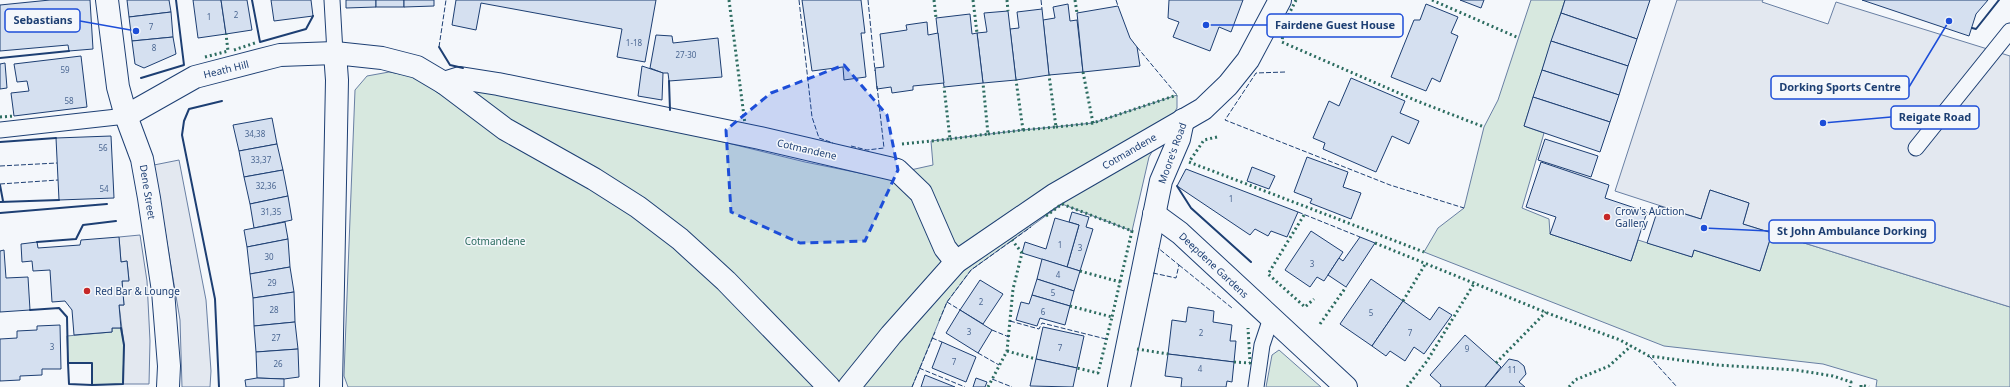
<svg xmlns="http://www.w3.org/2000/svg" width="2010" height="387" font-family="'Noto Sans',sans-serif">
	<rect width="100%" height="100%" fill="#f4f7fb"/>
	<g fill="#d7e8df" stroke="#687fa3">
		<path d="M1531,0H1565L1524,126L1544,133L1522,208L1549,219L1550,234L1631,261L1638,240L1692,257L1694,250L1760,271L1772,233L2010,307V387H1876L1877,380L1823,364L1664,346L1424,252L1438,228L1464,208L1484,127L1498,100Z"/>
		<path d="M389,72L482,89L654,125L805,162L879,177L933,165L931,141L1023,130L1093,123L1177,95V108L1149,157L1132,231L1062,204L971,270L947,302L912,387H348L344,376L345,348L355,90L367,76Z"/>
		<path d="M112,328H121L124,345L123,384L92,385V363H68L67,336L112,332Z"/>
		<path d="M1279,350L1321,387H1266L1272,355Z"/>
	</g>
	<g fill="#e3e8f0" stroke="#687fa3">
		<path d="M1677,0H1763L1762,2L1828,24L1836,2L2010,56V307L1743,224L1749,203L1710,190L1701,219L1615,191Z"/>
		<path d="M179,160L206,300L211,371L210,387H182L180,320L154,165Z"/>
		<path d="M140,235L147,281L150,341L149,384H123L124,345L119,305H124L122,281L129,280L127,261L121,262L119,237Z"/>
	</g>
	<g fill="#d5e0f0" stroke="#1d3f73">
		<path d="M50,0H90L93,49L69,51L68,45L0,51V5Z"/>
		<path d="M127,0H169L171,12L129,17Z"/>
		<path d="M193,0H221L226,34L198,38Z"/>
		<path d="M221,0H247L252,30L226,34Z"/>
		<path d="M271,0H311L313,16L274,21Z"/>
		<path d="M346,0H376V7L346,8Z"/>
		<rect x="376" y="0" width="28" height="7"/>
		<path d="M404,0H434V6L404,7Z"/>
		<path d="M456,0H656L645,62L617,57L622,29L481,3L476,30L452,25Z"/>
		<path d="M802,0H861L865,33H861L866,77L844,80L843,67L812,71Z"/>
		<path d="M1169,0H1243L1231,32L1219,27L1210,51L1173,37L1179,22L1168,18Z"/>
		<path d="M1460,0H1484L1481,8Z"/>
		<path d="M1565,0H1650L1637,39L1561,13Z"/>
		<path d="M1862,0H1988L1976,14L1969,36Z"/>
		<path d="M1068,4L1070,21L1077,20L1083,72L1049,75L1043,20L1055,18L1053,7Z"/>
		<path d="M1426,4L1458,17L1451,33L1458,36L1440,82L1432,78L1426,91L1391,77L1414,20H1420Z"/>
		<path d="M1118,6L1130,38L1137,47L1140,66L1083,72L1077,13Z"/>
		<path d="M1042,9L1049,75L1016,80L1010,29L1019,28L1017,12Z"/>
		<path d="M1008,11L1016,80L983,83L977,33L987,32L984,13Z"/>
		<path d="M171,12L173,37L132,41L129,17Z"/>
		<path d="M1561,13L1637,39L1628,66L1551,41Z"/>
		<path d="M970,14L972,34L977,33L983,83L944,87L936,18Z"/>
		<path d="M927,22L928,35L938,33L944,83L913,86V90L892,93L891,87L877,89L875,68L884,67L880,34L907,30L906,25Z"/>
		<path d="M656,35L672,36L673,43L718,38L722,77L669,81L668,73H663L650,68Z"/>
		<path d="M173,37L176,54L144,68L135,64L132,41Z"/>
		<path d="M1551,41L1628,66L1619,95L1542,70Z"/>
		<path d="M81,56L87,107L14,116L11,93L29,91L27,81L17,82L14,64Z"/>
		<path d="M5,63L7,88L0,89V64Z"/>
		<path d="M642,66L663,73L662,100L638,96Z"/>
		<path d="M1542,70L1619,95L1610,122L1533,97Z"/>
		<path d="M1351,78L1405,101L1400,113L1419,121L1409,144L1392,136L1376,172L1323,149L1325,143L1313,138L1329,101L1339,106Z"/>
		<path d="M1533,97L1610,122L1600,152L1524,126Z"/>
		<path d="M272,118L277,144L239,151L233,125Z"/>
		<path d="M111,136L114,198L59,200L56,138Z"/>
		<path d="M1545,139L1598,156L1591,177L1538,160Z"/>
		<path d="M277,144L283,170L244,177L239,151Z"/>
		<path d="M1307,157L1348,172L1343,187L1361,193L1351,219L1310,203L1312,199L1294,192Z"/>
		<path d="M1541,162L1609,185L1605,198L1647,212L1631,261L1550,234L1556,217L1526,207Z"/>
		<path d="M1252,167L1275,176L1269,189L1247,181Z"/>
		<path d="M1186,169L1298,212L1287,237L1271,231L1268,236L1255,229L1250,235L1177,186Z"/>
		<path d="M283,170L288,196L250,204L244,177Z"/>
		<path d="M1710,190L1749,203L1743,224L1772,233L1760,271L1694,250L1692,257L1647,243L1659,206L1701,219Z"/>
		<path d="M288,196L292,220L254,228L250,204Z"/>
		<path d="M1072,212L1089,217L1086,227L1093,229L1080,271L1067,267L1079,225L1069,222Z"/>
		<path d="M1055,218L1079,225L1067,267L1022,253L1025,242L1046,249Z"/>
		<path d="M285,222L288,239L247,247L244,230Z"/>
		<path d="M1311,231L1343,252L1324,281L1317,277L1310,287L1285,270Z"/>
		<path d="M119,237L121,262L127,261L129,281H122L124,305H119L121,328H112V332L74,335L72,310L65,301L52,302L50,270L33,271L32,261L22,262L21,244L37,242L38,248L80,245L81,240Z"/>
		<path d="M1360,237L1375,243L1346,287L1328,275L1339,258L1343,261Z"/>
		<path d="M288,239L290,267L250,274L247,247Z"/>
		<path d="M4,250L6,278L28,277L30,310L0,312V251Z"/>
		<path d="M1042,259L1080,271L1074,291L1037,279Z"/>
		<path d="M290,267L294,292L253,298L250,274Z"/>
		<path d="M1037,279L1074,291L1070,306L1032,295Z"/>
		<path d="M1371,279L1403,301L1372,346L1340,324Z"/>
		<path d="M980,280L1003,294L983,324L960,310Z"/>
		<path d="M294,292L295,322L254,326L253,298Z"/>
		<path d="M1032,295L1070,306L1065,325L1040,318L1037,326L1016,320L1021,302L1029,304Z"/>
		<path d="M1403,301L1430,320L1439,307L1452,315L1424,354L1414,347L1405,361L1390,351L1386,356L1372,346Z"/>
		<path d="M1188,307L1214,311L1213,322L1232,325L1230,341H1236L1234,362L1168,354L1172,320L1186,322Z"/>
		<path d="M960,310L992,330L978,353L946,333Z"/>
		<path d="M295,322L298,349L256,352L254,326Z"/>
		<path d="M60,325L61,369H42V375L20,376V380L0,381V339L17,338V331L37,330V326Z"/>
		<path d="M1043,327L1084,336L1077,368L1036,359Z"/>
		<path d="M1465,335L1501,367L1485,387H1440L1441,385L1430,375Z"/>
		<path d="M942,342L976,357L966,382L932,368Z"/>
		<path d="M298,349L299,377L284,379L257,378L256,352Z"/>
		<path d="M1168,354L1234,362L1232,382L1227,381L1226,387H1181L1182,378L1165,376Z"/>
		<path d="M1036,359L1077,368L1073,387L1030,386Z"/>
		<path d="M1509,359L1518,361L1524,366L1526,374L1519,382L1525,387H1485Z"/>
		<path d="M925,375L955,387H921Z"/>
		<path d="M257,378L284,379V387H246L245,380Z"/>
		<path d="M976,378L987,382L985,387H973Z"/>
	</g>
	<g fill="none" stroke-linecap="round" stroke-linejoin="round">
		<g stroke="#1d3f73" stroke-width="17">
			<g id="lane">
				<path d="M332,0L335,53"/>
				<path d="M0,130L126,116"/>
				<path d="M1916,148L2010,31"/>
				<path d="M1256,387L1262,345L1271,318"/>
			</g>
		</g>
		<g stroke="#1d3f73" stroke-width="24">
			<g id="street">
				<path d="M107,0L118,87L126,116L142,159L149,198L163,291L169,366L168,387"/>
				<path d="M444,83L460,78L498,84L760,138L897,170L921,193L945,248L956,262"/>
				<path d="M126,116L195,77L280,55L335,53L382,58L417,67L444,83L505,129L594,179L638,207L680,239L726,281L829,387"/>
				<path d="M1154,214L1180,233L1346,387"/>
				<path d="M331,387L337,80L335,53"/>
				<path d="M849,387L891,335L956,262L1054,195L1203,109L1228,85L1248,60L1280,0"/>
				<path d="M1119,387L1161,181L1179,139L1183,120"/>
			</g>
		</g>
		<use href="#lane" stroke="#f4f7fb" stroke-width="15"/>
		<use href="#street" stroke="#f4f7fb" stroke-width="22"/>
		<g stroke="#2c6c60" stroke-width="3" stroke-dasharray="2 3" stroke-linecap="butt">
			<path d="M729,0L745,124"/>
			<path d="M934,0L936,18"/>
			<path d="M973,0L977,33"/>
			<path d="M1007,0L1008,11"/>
			<path d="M1075,0L1077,13"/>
			<path d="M1296,0L1284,24L1282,42L1417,101L1484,127"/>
			<path d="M1432,0L1519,38"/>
			<path d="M234,50L255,43"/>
			<path d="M205,57L228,51L226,34"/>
			<path d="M1083,72L1093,123L1177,95"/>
			<path d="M0,117L14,116"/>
			<path d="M1056,127L1093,123"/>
			<path d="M1023,130L1056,127L1049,75"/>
			<path d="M988,134L1023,130L1016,80"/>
			<path d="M1217,137L1204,140L1189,162L1424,252"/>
			<path d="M950,139L988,134L983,83"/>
			<path d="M902,144L950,139L944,87"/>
			<path d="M1304,215L1268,274L1305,307L1314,299"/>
			<path d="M1046,216L1062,204L1132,231L1120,282"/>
			<path d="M1375,243L1550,314L1620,340L1649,356L1717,365L1796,370L1833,376L1851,382L1850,387"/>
			<path d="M1080,271L1120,282L1112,317"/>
			<path d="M1403,301L1426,263"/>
			<path d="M1070,306L1112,317L1098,373L1077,368"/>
			<path d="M1320,324L1346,287"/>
			<path d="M1137,349L1168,354"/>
			<path d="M1007,351L1036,359"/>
			<path d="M1234,362L1250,363L1248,328"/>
			<path d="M1496,363L1546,312"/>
			<path d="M988,387L1007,351L1013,289L1022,253L1012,240"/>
			<path d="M1407,387L1427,361L1475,282"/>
			<path d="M1569,387L1575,380L1609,366L1631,346"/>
			<path d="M1861,387V385L1869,387"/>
		</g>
		<g stroke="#1d3f73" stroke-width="1" stroke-dasharray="5 2" stroke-linecap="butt">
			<path d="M799,0L812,117L819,138L833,143"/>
			<path d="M868,0L875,71"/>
			<path d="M1041,0L1042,9"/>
			<path d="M1116,0L1118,6"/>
			<path d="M439,47L446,0"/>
			<path d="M1137,47L1177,95"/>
			<path d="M1285,72L1256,73L1225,120L1390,185L1464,208"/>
			<path d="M851,146L867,150L884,148L877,86"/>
			<path d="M0,166L57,163"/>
			<path d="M0,184L58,180"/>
			<path d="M1298,212L1360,237"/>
			<path d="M1179,265L1232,308"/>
			<path d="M1153,273L1176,278L1179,265L1158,248"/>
			<path d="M947,302L960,310"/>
			<path d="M939,321L947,302L971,270L1031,227"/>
			<path d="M1010,321L1039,329L1042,323L1106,339"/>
			<path d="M992,330L1009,337"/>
			<path d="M932,338L942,342"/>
			<path d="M978,353L999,365"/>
			<path d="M1649,356L1677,387"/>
			<path d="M919,368L965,387"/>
			<path d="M992,379L1012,387"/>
			<path d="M912,387L935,332"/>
		</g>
		<g stroke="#1d3f73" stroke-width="2">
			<path d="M252,0L260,42L306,29L313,16"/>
			<path d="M1972,28L1976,29L1999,0"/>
			<path d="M439,47L450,65L463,68"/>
			<path d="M0,58L69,51"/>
			<path d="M141,78L184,65L176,0"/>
			<path d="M669,81L670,110"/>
			<path d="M0,142L56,138"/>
			<path d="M0,185L3,201"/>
			<path d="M1177,186L1191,208L1251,262"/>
			<path d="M0,202L59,200"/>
			<path d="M0,213L107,204"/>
			<path d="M37,242L76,239L83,225L116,221"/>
			<path d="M30,310L59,308L67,317L68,363H92V385L123,384L124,345L121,328"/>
			<path d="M68,363L69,384L92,385"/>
			<path d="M219,387L215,299L182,135L184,121L189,109L222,101"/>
		</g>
	</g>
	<path fill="#1d4ed8" fill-opacity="0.2" stroke="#1d4ed8" stroke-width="3" stroke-dasharray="8 5" stroke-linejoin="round" d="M844,65L887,115L898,170L865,241L800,243L731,212L726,130L771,93Z"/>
	<g fill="#c62828" stroke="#f4f7fb" stroke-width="1.5">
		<circle cx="1607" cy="217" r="4"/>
		<circle cx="87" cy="291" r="4"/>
	</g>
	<g text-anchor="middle" stroke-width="3" stroke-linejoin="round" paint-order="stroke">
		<g font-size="8" fill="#4b6792">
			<text x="236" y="18">2</text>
			<text x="209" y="20">1</text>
			<text x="151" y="30">7</text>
			<text x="634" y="46">1-18</text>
			<text x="154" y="51">8</text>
			<text x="686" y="58">27-30</text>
			<text x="65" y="73">59</text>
			<text x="69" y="104">58</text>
			<text x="255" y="137">34,38</text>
			<text x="103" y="151">56</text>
			<text x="261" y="163">33,37</text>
			<text x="266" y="189">32,36</text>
			<text x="104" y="192">54</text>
			<text x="1231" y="202">1</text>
			<text x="271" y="215">31,35</text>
			<text x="1060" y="248">1</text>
			<text x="1080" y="251">3</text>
			<text x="269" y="260">30</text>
			<text x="1312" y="267">3</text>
			<text x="1058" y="278">4</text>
			<text x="272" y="286">29</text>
			<text x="1053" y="296">5</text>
			<text x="981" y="305">2</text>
			<text x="274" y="313">28</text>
			<text x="1043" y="315">6</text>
			<text x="1371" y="316">5</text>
			<text x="969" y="335">3</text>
			<text x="1201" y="336">2</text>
			<text x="1410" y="336">7</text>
			<text x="276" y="341">27</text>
			<text x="52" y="350">3</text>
			<text x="1060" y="351">7</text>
			<text x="1467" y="352">9</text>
			<text x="954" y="365">7</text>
			<text x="278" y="367">26</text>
			<text x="1200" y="372">4</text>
			<text x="1512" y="373">11</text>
		</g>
		<g font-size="10" fill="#1d3f73" stroke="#f4f7fb">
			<text transform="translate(226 69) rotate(-14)" y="4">Heath Hill</text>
			<text transform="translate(807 149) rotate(13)" y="4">Cotmandene</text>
			<text transform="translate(1129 151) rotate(-30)" y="4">Cotmandene</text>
			<text transform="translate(1172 153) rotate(-70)" y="4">Moore's Road</text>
			<text transform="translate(148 192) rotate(81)" y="4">Dene Street</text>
			<text transform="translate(1214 265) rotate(43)" y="4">Deepdene Gardens</text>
		</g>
		<g font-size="10" fill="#1d3f73" stroke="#f4f7fb" text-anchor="start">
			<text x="1615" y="215">Crow's Auction<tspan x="1615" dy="12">Gallery</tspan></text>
			<text x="95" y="295">Red Bar &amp; Lounge</text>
		</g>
		<g font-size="10" fill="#2c6c60" stroke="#f4f7fb">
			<text x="495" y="245">Cotmandene</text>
		</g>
	</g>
	<path fill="none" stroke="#1d4ed8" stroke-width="1.5" d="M136 31L80 21M1206 25L1267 25M1949 21L1909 87M1823 123L1891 117M1704 228L1769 231"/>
	<g fill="#1d4ed8" stroke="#f4f7fb" stroke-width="1.5">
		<circle cx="136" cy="31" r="4"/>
		<circle cx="1206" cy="25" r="4"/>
		<circle cx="1949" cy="21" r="4"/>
		<circle cx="1823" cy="123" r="4"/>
		<circle cx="1704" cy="228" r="4"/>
	</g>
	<g fill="#f4f7fb" stroke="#1d4ed8" stroke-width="1.5">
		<rect x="5" y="9" width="75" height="23" rx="4"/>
		<rect x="1267" y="14" width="136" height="23" rx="4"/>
		<rect x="1771" y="76" width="138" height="23" rx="4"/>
		<rect x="1891" y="106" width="88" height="23" rx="4"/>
		<rect x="1769" y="220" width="166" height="23" rx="4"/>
	</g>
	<g font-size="11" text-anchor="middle" font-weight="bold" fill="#1d3f73">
		<text x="43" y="24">Sebastians</text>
		<text x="1335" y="29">Fairdene Guest House</text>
		<text x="1840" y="91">Dorking Sports Centre</text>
		<text x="1935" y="121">Reigate Road</text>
		<text x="1852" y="235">St John Ambulance Dorking</text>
	</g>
</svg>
